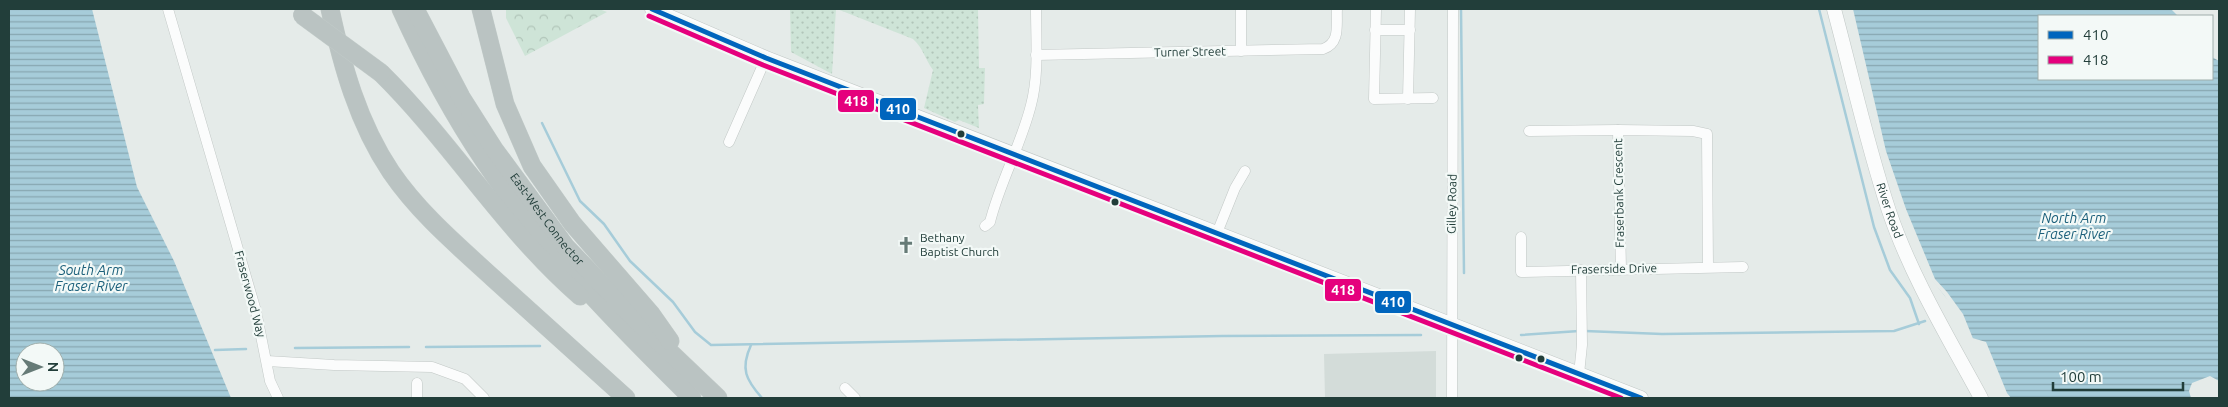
<svg xmlns="http://www.w3.org/2000/svg" width="2228" height="407" font-family="Ubuntu,sans-serif">
	<defs>
		<pattern id="forest-crowns" width="20" height="18" patternUnits="userSpaceOnUse" patternTransform="scale(1.25)"><rect width="20" height="18" fill="#cee4d7"/><path d="M2 6a3 3 0 1 1 6 0M12 15a3 3 0 1 1 6 0" fill="none" stroke="#b1c5b9"/></pattern>
		<pattern id="park-dots" width="8" height="8" patternUnits="userSpaceOnUse" patternTransform="scale(1.25)"><rect width="8" height="8" fill="#cee4d7"/><path d="M2 2h.1M6 6h.1" fill="none" stroke="#b1c5b9" stroke-width="1.8" stroke-linecap="round"/></pattern>
		<pattern id="water-rules" width="6" height="5" patternUnits="userSpaceOnUse" patternTransform="scale(1.25)"><rect width="6" height="5" fill="#a6ccd9"/><path d="M0 2.5h6" fill="none" stroke="#87a7b1"/></pattern>
	</defs>
	<rect width="100%" height="100%" fill="#e5ebe9"/>
	<path fill="#d3dcd9" d="M1436,351V398H1325L1324,354Z"/>
	<path fill="url(#forest-crowns)" d="M506,9H599L607,12L525,56L506,18Z"/>
	<g fill="url(#park-dots)">
		<path d="M790,9H836L832,74L791,52Z"/>
		<path d="M837,9H978L979,68H985L984,104L978,105L979,128L959,120L955,122L924,108L933,70C925,59 923,48 913,39Z"/>
	</g>
	<g fill="url(#water-rules)" fill-rule="evenodd">
		<path d="M9,9H92L137,187L174,261L231,398H9ZM25,352H55V382H25Z"/>
		<path d="M1849,9H2171L2178,16H2039V79H2212V57L2219,61V381L2210,376L2192,383L2189,391L2191,398H2011L2007,393L1986,342L1969,337L1960,315L1932,280L1880,141Z"/>
	</g>
	<path fill="#e5ebe9" d="M1846,9H1853L1886,151L1906,209L1935,279L1947,292L1963,314L1974,341L1967,338L1958,317L1944,295L1930,279L1911,237L1877,142L1863,74Z"/>
	<g fill="none" stroke-linecap="round" stroke-linejoin="round">
		<g stroke="#a6ccd9" stroke-width="2.5">
			<path d="M1461,9L1464,273"/>
			<path d="M1819,9L1874,227L1890,270L1910,298L1919,324"/>
			<path d="M542,123L580,201L604,224L630,261L673,302L695,332L711,345L1222,336L1421,335"/>
			<path d="M1585,331L1662,334L1894,331L1925,321"/>
			<path d="M1521,335L1579,331"/>
			<path d="M751,345C740,369 746,380 762,398"/>
			<path d="M426,347L540,346"/>
			<path d="M295,348L409,347"/>
			<path d="M215,350L246,349"/>
		</g>
		<g stroke="#c2c8c6" stroke-width="11">
			<g id="street">
				<path d="M168,9L256,311L270,381L278,398"/>
				<path d="M1376,9L1374,99L1433,98"/>
				<path d="M1375,30H1410"/>
				<path d="M1241,51V9"/>
				<path d="M1036,55L1323,49C1341,43 1336,24 1337,9"/>
				<path d="M1408,99L1410,9"/>
				<path d="M1529,131L1618,130"/>
				<path d="M729,142L766,58"/>
				<path d="M985,226L990,222C1000,182 1021,145 1031,105C1039,75 1036,40 1036,9"/>
				<path d="M1217,233L1235,188L1245,171"/>
				<path d="M1521,237V272L1743,267"/>
				<path d="M1621,269L1618,130L1693,131L1707,134L1708,267"/>
				<path d="M267,361L334,365L432,367L465,379L484,398"/>
				<path d="M1579,374L1582,345L1581,270"/>
				<path d="M417,383V398"/>
				<path d="M845,388L855,398"/>
				<path d="M1452,398L1453,9"/>
			</g>
		</g>
		<g stroke="#c1c8c6" stroke-width="15">
			<g id="secondary">
				<path d="M652,9L766,58L1641,398"/>
				<path id="s1" d="M1834,9C1852,76 1867,145 1889,211C1911,276 1948,337 1981,398"/>
			</g>
		</g>
		<g stroke="#c1cac8" stroke-width="19">
			<g id="highway">
				<path d="M330,9C342,65 358,123 391,172C419,213 457,245 493,278C537,318 582,358 626,398"/>
				<path d="M401,9C425,62 452,113 485,162C543,249 618,325 692,398"/>
				<path id="s2" d="M415,9L461,97L494,149L566,247L634,318L718,398"/>
				<path d="M481,9L505,104L532,166L572,223L651,314L670,341"/>
				<path d="M381,73C452,143 504,230 580,296"/>
			</g>
		</g>
		<use href="#street" stroke="#fbfcfc" stroke-width="10"/>
		<use href="#secondary" stroke="#fbfcfc" stroke-width="14"/>
		<use href="#highway" stroke="#bac3c2" stroke-width="18"/>
		<g stroke="#c1cac8" stroke-width="19" stroke-linecap="butt">
			<path id="highway-bridge" d="M302,15L381,73"/>
		</g>
		<use href="#highway-bridge" stroke="#bac3c2" stroke-width="18"/>
		<g stroke="#f3f9f7" stroke-width="9">
			<path id="bus-1" d="M652,9L766,58L1641,398"/>
		</g>
		<g stroke="#f3f9f7" stroke-width="9">
			<path id="bus-2" d="M649,16L763,65L1621,398"/>
		</g>
		<use href="#bus-1" stroke="#0065bd" stroke-width="5"/>
		<use href="#bus-2" stroke="#e5007d" stroke-width="5"/>
	</g>
	<defs>
		<g id="church-bare" transform="scale(1.35)"><path d="M-1.2-6h2.4v3.5h3.3v2.4h-3.3V6h-2.4V-.1h-3.3v-2.4h3.3Z" fill="#667b77" stroke="#f3f9f7" stroke-width="2.5" paint-order="stroke"/></g>
	</defs>
	<g fill-rule="evenodd">
		<use href="#church-bare" x="906" y="245"/>
	</g>
	<g fill="#223e3a" stroke="#f3f9f7" stroke-width="2">
		<circle cx="961" cy="134" r="4.5"/>
		<circle cx="1115" cy="202" r="4.5"/>
		<circle cx="1519" cy="358" r="4.5"/>
		<circle cx="1541" cy="359" r="4.5"/>
	</g>
	<g text-anchor="middle" stroke-width="4.5" stroke-linejoin="round" paint-order="stroke">
		<g font-size="12" fill="#223e3a" stroke="#f3f9f7">
			<text transform="translate(1190 52) rotate(-1)" y="4">Turner Street</text>
			<text transform="translate(1619 193) rotate(-91)" y="4">Fraserbank Crescent</text>
			<text transform="translate(1452 204) rotate(-89)" y="4">Gilley Road</text>
			<text dy="4" stroke="none"><textPath href="#s1" startOffset="209">River Road</textPath></text>
			<text dy="4" stroke="none"><textPath href="#s2" startOffset="249">East-West Connector</textPath></text>
			<text transform="translate(1614 269) rotate(-1)" y="4">Fraserside Drive</text>
			<text transform="translate(250 294) rotate(75)" y="4">Fraserwood Way</text>
		</g>
		<g font-size="12" fill="#223e3a" stroke="#f3f9f7" text-anchor="start">
			<text x="920" y="242">Bethany<tspan x="920" dy="14">Baptist Church</tspan></text>
		</g>
		<g font-size="14" font-style="italic" fill="#1c607b" stroke="#f3f9f7">
			<text x="2074" y="223">North Arm<tspan x="2074" dy="16">Fraser River</tspan></text>
			<text x="91" y="275">South Arm<tspan x="91" dy="16">Fraser River</tspan></text>
		</g>
	</g>
	<g stroke="#f3f9f7" stroke-width="2">
		<rect x="837" y="89" width="38" height="24" rx="5" fill="#e5007d"/>
		<rect x="879" y="97" width="38" height="24" rx="5" fill="#0065bd"/>
		<rect x="1324" y="278" width="38" height="24" rx="5" fill="#e5007d"/>
		<rect x="1374" y="290" width="38" height="24" rx="5" fill="#0065bd"/>
	</g>
	<g font-size="14" text-anchor="middle" font-weight="bold" fill="#fff">
		<text x="856" y="106">418</text>
		<text x="898" y="114">410</text>
		<text x="1343" y="295">418</text>
		<text x="1393" y="307">410</text>
	</g>
	<rect width="2228" height="407" fill="none" stroke="#223e3a" stroke-width="20"/>
	<rect x="2038" y="15" width="175" height="65" fill="#f3f9f7" stroke="#9faeab"/>
	<rect x="2048" y="31" width="25" height="8" fill="#0065bd" stroke="#9faeab"/>
	<text x="2083" y="40" font-size="15" fill="#223e3a">410</text>
	<rect x="2048" y="56" width="25" height="8" fill="#e5007d" stroke="#9faeab"/>
	<text x="2083" y="65" font-size="15" fill="#223e3a">418</text>
	<g transform="translate(40 367) rotate(90)"><circle r="24" fill="#f3f9f7" stroke="#9faeab"/>
	<path d="M0-4L9 19L0 12L-9 19Z" fill="#667b77"/>
	<text y="-8" font-size="14" font-weight="bold" text-anchor="middle" fill="#223e3a">N</text>
	</g>
	<path d="M2053 382v8h130v-8" fill="none" stroke="#223e3a" stroke-width="2.5"/>
	<text x="2060" y="382" font-size="15" fill="#223e3a" stroke="#f3f9f7" stroke-width="4" paint-order="stroke">100 m</text>
</svg>
